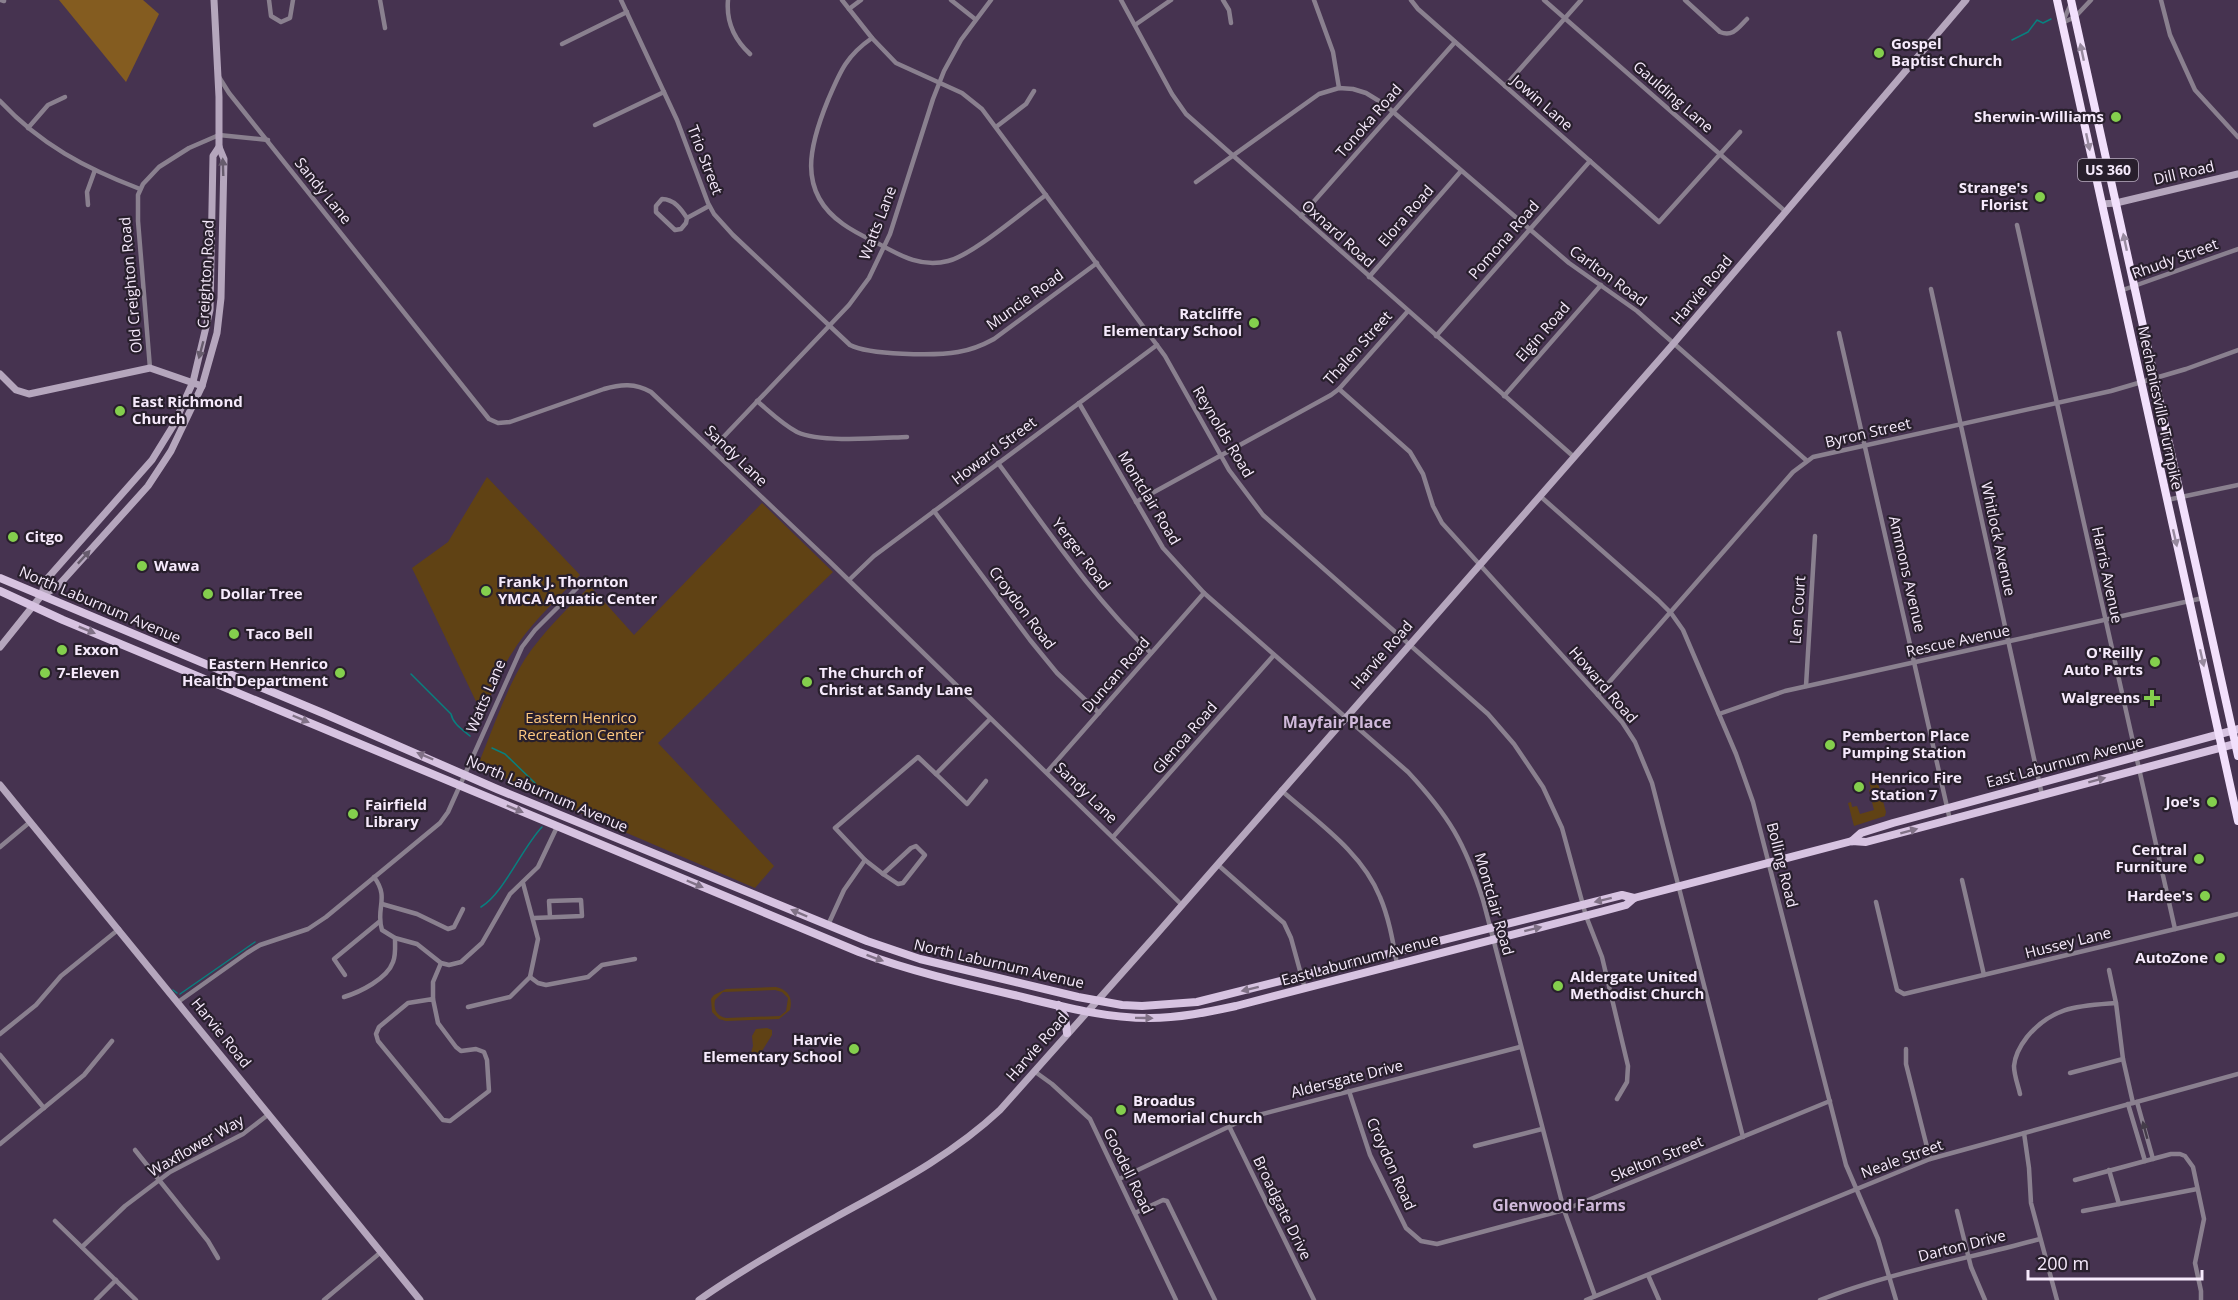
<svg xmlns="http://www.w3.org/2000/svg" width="2238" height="1300" font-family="'Open Sans',sans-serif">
	<rect width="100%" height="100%" fill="#463350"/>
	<g fill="#604214" fill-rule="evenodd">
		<path d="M487,477L580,575C555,601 528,626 510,656C498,675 491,696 483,716L412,568L448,542Z"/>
		<path d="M762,503L833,572L658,743L774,866L755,888L536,794L512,781L482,769L480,760C494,726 506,689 525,659C543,632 567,609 590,586L634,635Z"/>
		<path d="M1874,781L1878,783L1886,812L1885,816L1854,826L1848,803L1851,802L1852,807L1857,806L1860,814L1874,810L1869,790L1871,789L1869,782Z"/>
		<path d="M776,987C788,990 793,997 790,1010L779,1019L726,1021L719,1019L712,1012L711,999L714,995L726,989ZM775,990L782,992L788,998L786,1011L780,1016L726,1018C717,1016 713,1009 715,1000L723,992Z"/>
		<path d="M767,1028L772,1030V1035L757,1059H752L750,1056L753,1046L752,1036L756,1029Z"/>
	</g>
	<path fill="#845c20" d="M59,0H143L159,14L126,82Z"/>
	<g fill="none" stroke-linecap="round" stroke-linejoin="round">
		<g stroke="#08807f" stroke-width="1.5">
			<path d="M2012,40L2028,32L2037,20L2043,23L2051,19"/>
			<path d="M411,674L451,714C453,724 463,730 470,736"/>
			<path d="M492,748L505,754L535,783L538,794"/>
			<path d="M481,907C504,893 522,848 542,827"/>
			<path d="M173,990L177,993"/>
			<path d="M180,994L255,942"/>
		</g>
		<g stroke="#8a808f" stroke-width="4.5">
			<path d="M1,0L4,1"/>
			<path d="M269,0L271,16L281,22L290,18L293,0"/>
			<path d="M380,0L385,28"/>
			<path d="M621,0L677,120L708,203L714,214L733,235L850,345C869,355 935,356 958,352C971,350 983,345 994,339L1097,263"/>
			<path d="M728,0C726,22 735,40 750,54"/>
			<path d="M842,0L872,38L896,63L962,93L982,109L1165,356L1229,470L1263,515L1488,714L1514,744L1543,787L1562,828L1586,916L1602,957L1628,1066L1627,1082L1617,1099"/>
			<path d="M951,0L975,19"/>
			<path d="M1121,0L1172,94L1186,114L1574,457"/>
			<path d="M1223,0L1229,10L1231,23"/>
			<path d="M1314,0L1333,52L1339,88"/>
			<path d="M1411,0L1418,9L1659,222L1740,132"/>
			<path d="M1544,0L1786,212"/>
			<path d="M1685,0L1720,32C1733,37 1738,28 1747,19"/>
			<path d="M2161,0L2170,35L2195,90L2238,137"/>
			<path d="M849,9L861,0"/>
			<path d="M2063,21L2071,4"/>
			<path d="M2062,23L2075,17L2091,0"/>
			<path d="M1135,25L1171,0"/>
			<path d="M872,38C846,56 840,72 828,100C810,144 796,191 843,224C854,232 867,238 879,244C901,256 922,268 948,261C973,255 1022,212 1046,195"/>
			<path d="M562,44L627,12"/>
			<path d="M219,77L229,93L489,419L498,423L510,422L604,389C621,384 635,383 651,392L829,561L1182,905"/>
			<path d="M1505,86L1581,0"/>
			<path d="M0,101C41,145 85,168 140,189"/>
			<path d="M595,125L664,92"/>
			<path d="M996,127L1026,104L1034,91"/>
			<path d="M28,128L48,105L65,97"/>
			<path d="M1196,182L1319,94L1339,88L1353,89L1366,93L1384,104L1569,263L1637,311L1806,460"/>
			<path d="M88,205L87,192L95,170"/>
			<path d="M1301,216L1455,42"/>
			<path d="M687,218C681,209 674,199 662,199L656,206V212L675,230L681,229L686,223L687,218L709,206"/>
			<path d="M2017,225L2175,929"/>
			<path d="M1369,277L1461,171"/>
			<path d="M1931,289L2042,795"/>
			<path d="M2120,291L2238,249"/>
			<path d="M1839,333L1950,820"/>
			<path d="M1436,336L1590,161"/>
			<path d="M150,368L138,221V195L143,184L159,167L189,148L219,135L268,140"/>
			<path d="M1339,389L1410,452L1423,474L1433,506L1442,523L1598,695L1622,722L1635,742L1652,783L1743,1137"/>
			<path d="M1504,396L1601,285"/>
			<path d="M757,401C770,412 782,424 797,432C820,443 880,438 907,437"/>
			<path d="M1079,403L1163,548L1204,593L1408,772C1449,816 1465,843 1483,900L1564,1210L1595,1296"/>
			<path d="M712,449L849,305L869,278L890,234L933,99L944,71L961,40L991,0"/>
			<path d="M998,463C1047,529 1092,597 1151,653"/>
			<path d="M1540,496L1658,600L1671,613L1683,630L1736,754L1753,802L1846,1165L1878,1239L1896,1300"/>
			<path d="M2167,500L2238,485"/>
			<path d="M1136,502L1331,395L1339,389L1408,311"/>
			<path d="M934,511L1030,640L1057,673L1099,713"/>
			<path d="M849,580L874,556L1157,345"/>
			<path d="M1806,686L1815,536"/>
			<path d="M1598,695L1793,472L1813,457L2111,391L2186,369L2238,350"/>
			<path d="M1719,714L1785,691L2203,598"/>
			<path d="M1047,772L1204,593"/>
			<path d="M936,774L967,804L986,781"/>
			<path d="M1281,790C1317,822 1362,852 1380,897C1389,918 1393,942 1397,964"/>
			<path d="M1113,837L1274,655"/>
			<path d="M916,846L925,855L903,883L898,884L883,874L911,848Z"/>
			<path d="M0,847L30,822"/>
			<path d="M865,860L883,874"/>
			<path d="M1217,864L1284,923L1291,938L1305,989"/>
			<path d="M374,877C390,898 375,909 382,930L395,938L417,944L441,963L449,965L461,962L482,943L510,894L538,867L557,827"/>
			<path d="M1962,880L1984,975"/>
			<path d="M1876,902L1897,990L1904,994L2238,914"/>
			<path d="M382,904L417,914L448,929L454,927L463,909"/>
			<path d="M534,918L582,916L581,900L549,901L550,917"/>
			<path d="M828,925L844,890L865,860L835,828L918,757L936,774L990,719"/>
			<path d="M2109,970L2116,1003"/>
			<path d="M345,975L334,959L379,922"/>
			<path d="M530,977L538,983L546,985L588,977L602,965L635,959"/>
			<path d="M344,997C360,992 387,979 393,962C396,955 395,945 395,938"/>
			<path d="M433,999L438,1023L456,1047L461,1051L476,1049L484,1052L487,1060L489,1091L450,1121L443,1120L378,1041L376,1034L379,1027L408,1003Z"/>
			<path d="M433,999V982L441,963"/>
			<path d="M178,1002L247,953L260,945L308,929L326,917L440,823L448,812L522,647L535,630L583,582"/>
			<path d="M468,1007L510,997L530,977L538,939L523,883"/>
			<path d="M0,1034L36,1005L61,976L119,929"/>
			<path d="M1906,1049V1064L1930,1159"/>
			<path d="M0,1055L44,1108"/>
			<path d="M1034,1071L1052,1084L1090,1119L1176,1300"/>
			<path d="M2070,1073L2123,1059"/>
			<path d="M1349,1091L1370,1155L1406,1228L1421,1241L1437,1244L1564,1210L1830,1101"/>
			<path d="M2020,1094C2018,1085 2014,1075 2014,1066C2015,1055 2020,1046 2027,1037C2053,1006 2078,1006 2116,1003L2123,1059L2133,1103"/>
			<path d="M2137,1102L2153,1159"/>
			<path d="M2128,1104L2145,1161"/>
			<path d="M1229,1126L1314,1300"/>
			<path d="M2024,1133L2029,1168L2031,1203L2057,1300"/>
			<path d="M0,1144L84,1075L112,1041"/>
			<path d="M1475,1146L1542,1129"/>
			<path d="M135,1150L208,1241L218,1258"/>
			<path d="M2109,1170L2119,1204"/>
			<path d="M1119,1179L1247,1118L1520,1047"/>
			<path d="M2075,1180L2171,1154H2180L2185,1156L2193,1167L2204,1219L2195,1263L2201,1291V1300"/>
			<path d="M1957,1211L1971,1267L1985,1300"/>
			<path d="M2083,1211L2197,1189"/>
			<path d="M1135,1213L1163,1200L1167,1201L1215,1300"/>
			<path d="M55,1221L136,1300"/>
			<path d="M82,1247L125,1206L170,1172L243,1134L269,1114"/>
			<path d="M1648,1275L1659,1300"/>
			<path d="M96,1300L116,1280"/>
			<path d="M324,1300L381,1252"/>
			<path d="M1586,1300L1930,1159L2238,1074"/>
			<path d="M1820,1300C1891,1272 1967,1259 2040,1239"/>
		</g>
		<g stroke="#b5a6bd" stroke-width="7">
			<path d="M2102,204L2116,203L2238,174"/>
			<path d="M0,374L16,390L29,394L150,368L202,386"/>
			<path d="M41,596L57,587L148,486L171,451L202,386L217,333L221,298L224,159L219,147V97L214,0"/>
			<path d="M0,647L41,596L46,580L152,460L173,426L193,382L210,310L213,156L219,147"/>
			<path d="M0,785L420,1300"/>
			<path d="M699,1300C743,1269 789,1243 836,1217C894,1185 951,1156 1000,1110L1155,936L1674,343L1966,0"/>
		</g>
		<g stroke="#d7c3e1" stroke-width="8">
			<path d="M0,578L325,714L497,789L867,941L920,959L1078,997L1122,1005L1142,1006L1197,1002L1622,895L1634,898"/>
			<path d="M0,591L63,620L859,952C910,971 962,983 1014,995C1059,1006 1104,1018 1150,1018C1179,1018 1208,1012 1236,1006L1600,912L1626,905L1634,898L1852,841L1866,842L2238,743"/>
			<path d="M1852,841L1861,833L1893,823L2238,729"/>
			<path d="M1058,1005L1065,1017L1067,1033"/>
		</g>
		<g stroke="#f2e0fc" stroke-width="8">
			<path d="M2057,0L2238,821"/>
			<path d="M2071,0L2238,756"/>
		</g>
	</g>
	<defs><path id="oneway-solid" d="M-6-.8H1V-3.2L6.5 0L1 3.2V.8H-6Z" transform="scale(1.5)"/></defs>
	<g fill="#97899e">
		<use href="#oneway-solid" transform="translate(2082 52) rotate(-102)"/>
		<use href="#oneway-solid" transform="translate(2088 142) rotate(78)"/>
		<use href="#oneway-solid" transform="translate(2125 242) rotate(-102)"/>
		<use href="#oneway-solid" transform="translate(2175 538) rotate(77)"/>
		<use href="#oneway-solid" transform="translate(2202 658) rotate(77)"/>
	</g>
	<g fill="#675c6d">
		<use href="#oneway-solid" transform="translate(223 167) rotate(-92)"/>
		<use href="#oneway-solid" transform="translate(201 350) rotate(105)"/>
		<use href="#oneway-solid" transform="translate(84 557) rotate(-47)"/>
	</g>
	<g fill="#807186">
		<use href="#oneway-solid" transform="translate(87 630) rotate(22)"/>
		<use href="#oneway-solid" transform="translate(301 719) rotate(23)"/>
		<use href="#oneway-solid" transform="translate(425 756) rotate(-157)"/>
		<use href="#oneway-solid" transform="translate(2097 780) rotate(-15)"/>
		<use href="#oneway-solid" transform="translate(515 809) rotate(23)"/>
		<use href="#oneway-solid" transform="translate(1909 831) rotate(-15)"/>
		<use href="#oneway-solid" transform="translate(695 884) rotate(23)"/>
		<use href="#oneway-solid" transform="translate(1603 900) rotate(166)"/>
		<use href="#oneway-solid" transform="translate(799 913) rotate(-157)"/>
		<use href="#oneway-solid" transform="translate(1533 929) rotate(-14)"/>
		<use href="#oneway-solid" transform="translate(875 958) rotate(20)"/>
		<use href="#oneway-solid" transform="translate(1250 989) rotate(166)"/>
		<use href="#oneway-solid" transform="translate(1144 1018) rotate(1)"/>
	</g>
	<use fill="#453c4a" href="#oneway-solid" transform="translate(2145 1130) rotate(-105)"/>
	<g fill="#84cf4d" stroke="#281f2c" stroke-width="2">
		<circle cx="1879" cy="53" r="6"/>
		<circle cx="2116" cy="117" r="6"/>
		<circle cx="2040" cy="197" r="6"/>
		<circle cx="1254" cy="323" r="6"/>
		<circle cx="120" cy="411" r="6"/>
		<circle cx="13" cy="537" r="6"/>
		<circle cx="142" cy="566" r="6"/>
		<circle cx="486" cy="591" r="6"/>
		<circle cx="208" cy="594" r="6"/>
		<circle cx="234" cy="634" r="6"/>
		<circle cx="62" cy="650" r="6"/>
		<circle cx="2155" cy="662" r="6"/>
		<circle cx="45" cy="673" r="6"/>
		<circle cx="340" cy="673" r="6"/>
		<circle cx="807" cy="682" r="6"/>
		<path d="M2149 689h6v6h6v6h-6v6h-6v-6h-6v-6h6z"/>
		<circle cx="1830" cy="745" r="6"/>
		<circle cx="1859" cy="787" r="6"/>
		<circle cx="2212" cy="802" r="6"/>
		<circle cx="353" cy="814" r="6"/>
		<circle cx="2199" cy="859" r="6"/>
		<circle cx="2205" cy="896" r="6"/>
		<circle cx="2220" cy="958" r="6"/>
		<circle cx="1558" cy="986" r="6"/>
		<circle cx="854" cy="1049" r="6"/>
		<circle cx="1121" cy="1110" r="6"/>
	</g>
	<g text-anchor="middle" stroke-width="4.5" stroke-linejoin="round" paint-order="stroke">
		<rect fill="#281f2c" stroke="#b8adbe" stroke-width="1.5" x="2078" y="159" width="60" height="22" rx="4.5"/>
		<g font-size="14" font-weight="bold" fill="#f6eafc">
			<text x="2108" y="175">US 360</text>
		</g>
		<g font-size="15" font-weight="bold" fill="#f6eafc" stroke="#281f2c" text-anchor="start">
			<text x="1891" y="49">Gospel<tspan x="1891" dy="17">Baptist Church</tspan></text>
			<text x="2104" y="122" text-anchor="end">Sherwin-Williams</text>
			<text x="2028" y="193" text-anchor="end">Strange's<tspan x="2028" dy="17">Florist</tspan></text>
			<text x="1242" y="319" text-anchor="end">Ratcliffe<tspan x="1242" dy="17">Elementary School</tspan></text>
			<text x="132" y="407">East Richmond<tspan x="132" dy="17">Church</tspan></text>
			<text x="25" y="542">Citgo</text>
			<text x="154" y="571">Wawa</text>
			<text x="498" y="587">Frank J. Thornton<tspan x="498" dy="17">YMCA Aquatic Center</tspan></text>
			<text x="220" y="599">Dollar Tree</text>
			<text x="246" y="639">Taco Bell</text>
			<text x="74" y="655">Exxon</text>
			<text x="2143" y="658" text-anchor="end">O'Reilly<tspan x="2143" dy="17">Auto Parts</tspan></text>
			<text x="328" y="669" text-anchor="end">Eastern Henrico<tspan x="328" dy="17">Health Department</tspan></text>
			<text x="57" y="678">7-Eleven</text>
			<text x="819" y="678">The Church of<tspan x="819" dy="17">Christ at Sandy Lane</tspan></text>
			<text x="2140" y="703" text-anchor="end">Walgreens</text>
			<text x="1842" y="741">Pemberton Place<tspan x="1842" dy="17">Pumping Station</tspan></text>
			<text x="1871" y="783">Henrico Fire<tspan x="1871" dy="17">Station 7</tspan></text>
			<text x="2200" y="807" text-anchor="end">Joe's</text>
			<text x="365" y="810">Fairfield<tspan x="365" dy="17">Library</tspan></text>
			<text x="2187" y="855" text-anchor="end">Central<tspan x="2187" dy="17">Furniture</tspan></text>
			<text x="2193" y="901" text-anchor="end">Hardee's</text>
			<text x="2208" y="963" text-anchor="end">AutoZone</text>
			<text x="1570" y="982">Aldergate United<tspan x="1570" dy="17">Methodist Church</tspan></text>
			<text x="842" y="1045" text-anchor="end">Harvie<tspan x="842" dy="17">Elementary School</tspan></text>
			<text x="1133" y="1106">Broadus<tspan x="1133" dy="17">Memorial Church</tspan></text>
		</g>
		<g font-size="15" fill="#f6eafc" stroke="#281f2c">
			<text transform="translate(1673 97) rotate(41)" y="5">Gaulding Lane</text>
			<text transform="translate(1542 103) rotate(41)" y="5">Jowin Lane</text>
			<text transform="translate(1369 121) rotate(-49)" y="5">Tonoka Road</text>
			<text transform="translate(705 160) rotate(69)" y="5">Trio Street</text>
			<text transform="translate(2184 173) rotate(-13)" y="5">Dill Road</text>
			<text transform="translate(323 191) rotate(51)" y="5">Sandy Lane</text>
			<text transform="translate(1406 216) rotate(-49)" y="5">Elora Road</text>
			<text transform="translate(878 223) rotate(-69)" y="5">Watts Lane</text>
			<text transform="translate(1338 234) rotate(42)" y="5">Oxnard Road</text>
			<text transform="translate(1504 240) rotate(-49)" y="5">Pomona Road</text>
			<text transform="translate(2175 259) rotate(-20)" y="5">Rhudy Street</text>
			<text transform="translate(206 274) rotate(-87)" y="5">Creighton Road</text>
			<text transform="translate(1608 276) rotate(36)" y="5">Carlton Road</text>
			<text transform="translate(131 285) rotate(-95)" y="5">Old Creighton Road</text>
			<text transform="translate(1702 290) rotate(-50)" y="5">Harvie Road</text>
			<text transform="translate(1025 300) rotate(-36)" y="5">Muncie Road</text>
			<text transform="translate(1543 332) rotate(-49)" y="5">Elgin Road</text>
			<text transform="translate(1358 348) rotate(-48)" y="5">Thalen Street</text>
			<text transform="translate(2160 408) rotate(78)" y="5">Mechanicsville Turnpike</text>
			<text transform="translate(1223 432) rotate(59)" y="5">Reynolds Road</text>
			<text transform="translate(1868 433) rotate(-13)" y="5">Byron Street</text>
			<text transform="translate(994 451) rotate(-37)" y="5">Howard Street</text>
			<text transform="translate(736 456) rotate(44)" y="5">Sandy Lane</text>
			<text transform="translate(1149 498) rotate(59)" y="5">Montclair Road</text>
			<text transform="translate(1998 539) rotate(78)" y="5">Whitlock Avenue</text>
			<text transform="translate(1081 554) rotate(53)" y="5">Yerger Road</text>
			<text transform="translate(1907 574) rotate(77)" y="5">Ammons Avenue</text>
			<text transform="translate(2107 575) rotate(78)" y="5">Harris Avenue</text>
			<text transform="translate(100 605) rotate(23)" y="5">North Laburnum Avenue</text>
			<text transform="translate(1022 608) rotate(53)" y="5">Croydon Road</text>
			<text transform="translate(1798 610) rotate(-86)" y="5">Len Court</text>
			<text transform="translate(1958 641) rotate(-12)" y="5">Rescue Avenue</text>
			<text transform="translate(1382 655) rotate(-49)" y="5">Harvie Road</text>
			<text transform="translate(1116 675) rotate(-49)" y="5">Duncan Road</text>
			<text transform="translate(1603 685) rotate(49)" y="5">Howard Road</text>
			<text transform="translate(486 696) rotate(-67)" y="5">Watts Lane</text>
			<text transform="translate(1185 738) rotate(-49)" y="5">Glenoa Road</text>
			<text transform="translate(2065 762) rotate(-15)" y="5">East Laburnum Avenue</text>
			<text transform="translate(1086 793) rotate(44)" y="5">Sandy Lane</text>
			<text transform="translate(547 794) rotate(23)" y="5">North Laburnum Avenue</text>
			<text transform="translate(1782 865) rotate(76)" y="5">Bolling Road</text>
			<text transform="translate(1494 904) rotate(74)" y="5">Montclair Road</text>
			<text transform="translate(2068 943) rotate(-14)" y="5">Hussey Lane</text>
			<text transform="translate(1360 960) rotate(-15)" y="5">East Laburnum Avenue</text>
			<text transform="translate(999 964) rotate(13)" y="5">North Laburnum Avenue</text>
			<text transform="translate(221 1033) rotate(51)" y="5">Harvie Road</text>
			<text transform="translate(1037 1047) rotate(-49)" y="5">Harvie Road</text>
			<text transform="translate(1347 1079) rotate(-14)" y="5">Aldersgate Drive</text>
			<text transform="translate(196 1146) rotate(-30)" y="5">Waxflower Way</text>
			<text transform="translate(1657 1159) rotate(-22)" y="5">Skelton Street</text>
			<text transform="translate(1902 1159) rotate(-20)" y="5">Neale Street</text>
			<text transform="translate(1391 1164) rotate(66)" y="5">Croydon Road</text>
			<text transform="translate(1128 1171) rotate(64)" y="5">Goodell Road</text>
			<text transform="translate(1282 1208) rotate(64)" y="5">Broadgate Drive</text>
			<text transform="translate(1962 1246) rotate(-14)" y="5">Darton Drive</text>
		</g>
		<g font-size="15" fill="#ffc980" stroke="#281f2c">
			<text x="581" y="723">Eastern Henrico<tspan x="581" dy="17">Recreation Center</tspan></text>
		</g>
		<g font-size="16" font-weight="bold" fill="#cfb8da" stroke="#281f2c">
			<text x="1337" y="728">Mayfair Place</text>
			<text x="1559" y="1211">Glenwood Farms</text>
		</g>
	</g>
	<path d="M2028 1270v9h174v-9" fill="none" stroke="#f6eafc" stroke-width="3"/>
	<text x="2037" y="1270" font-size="18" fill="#f6eafc" stroke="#281f2c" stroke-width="4.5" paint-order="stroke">200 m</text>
</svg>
